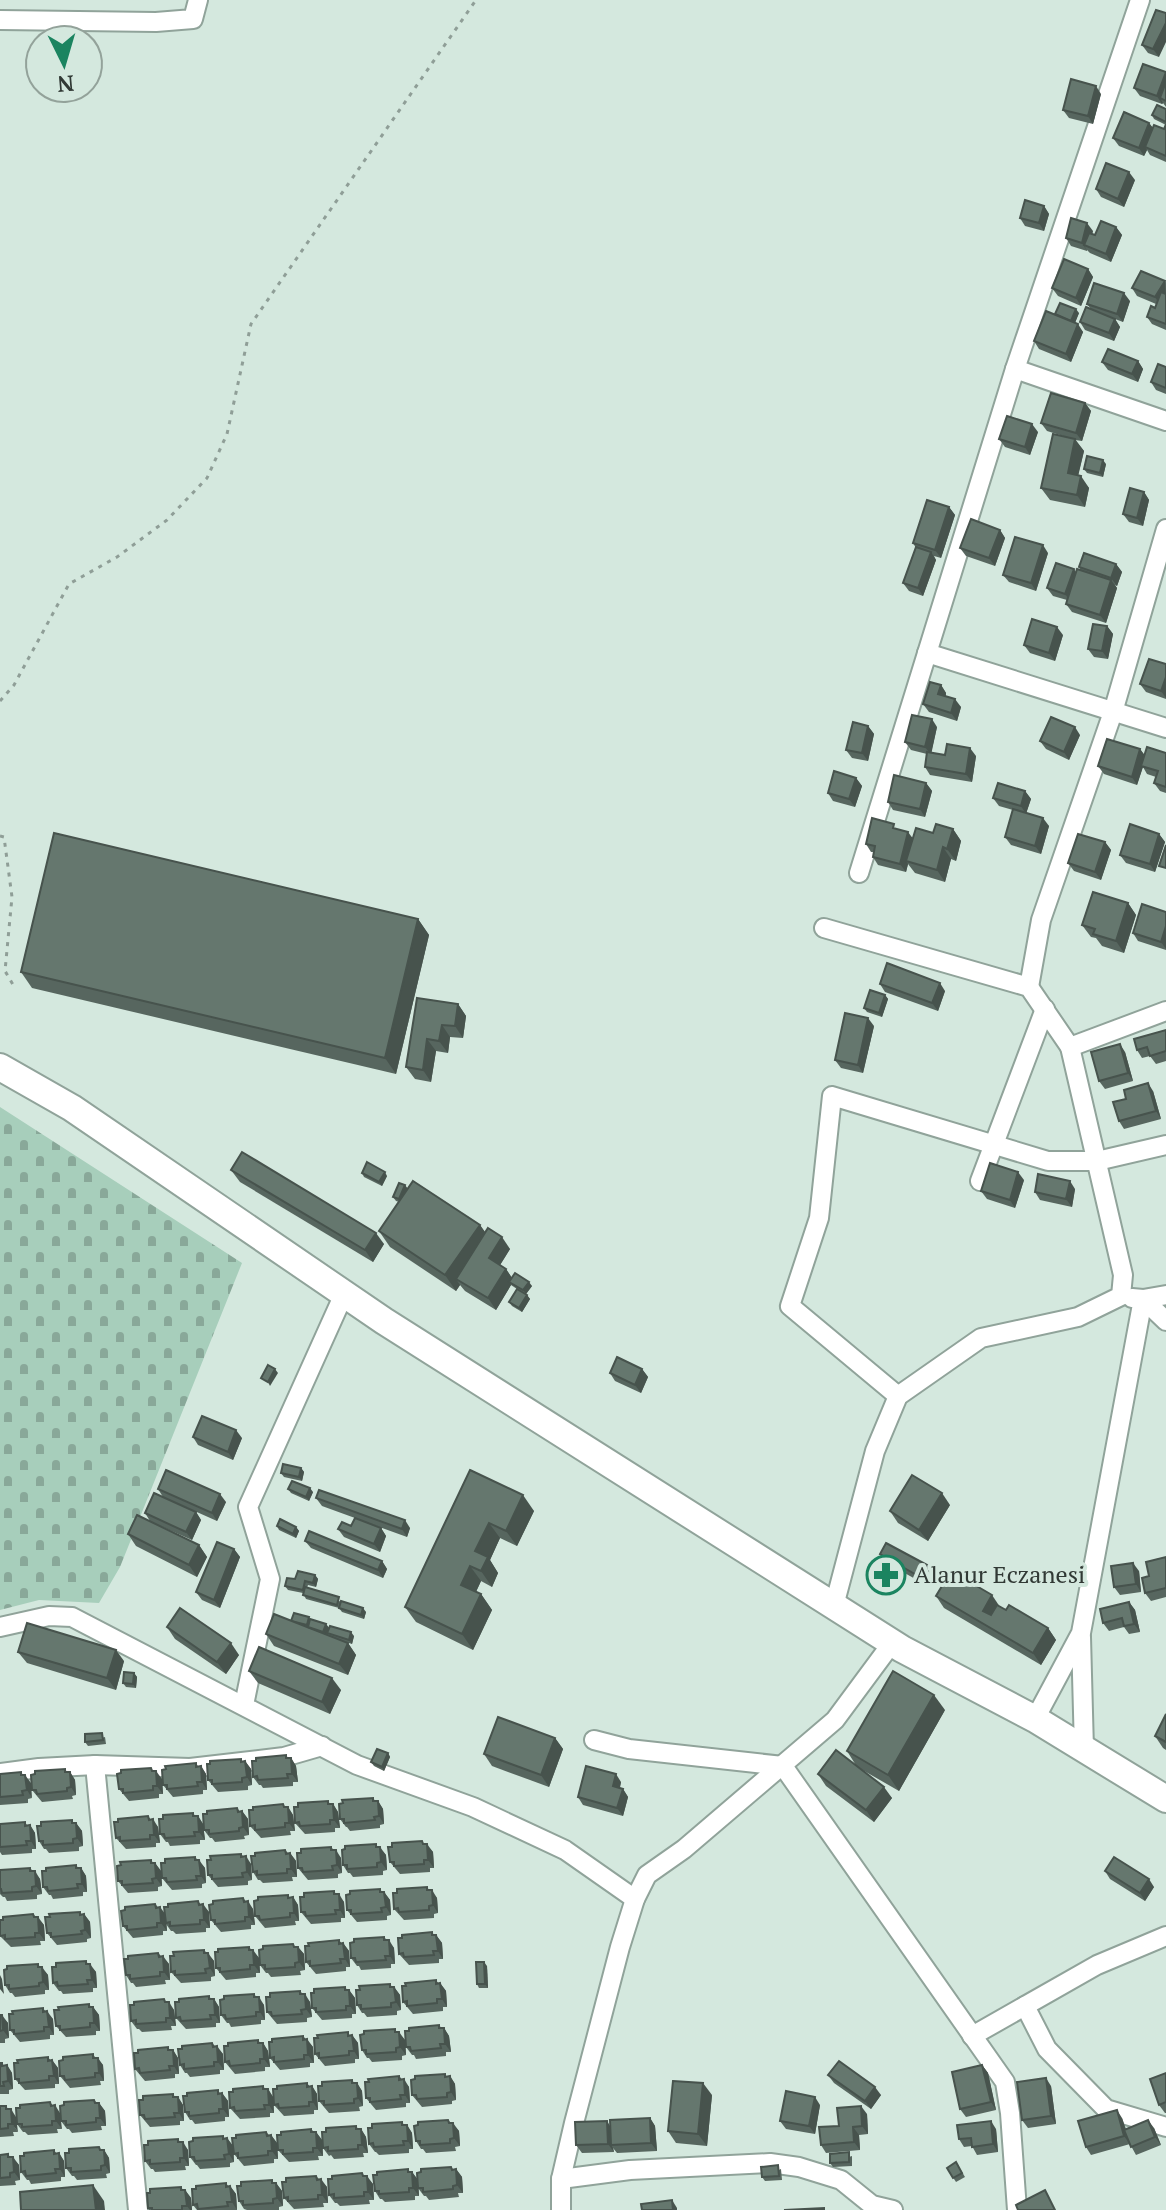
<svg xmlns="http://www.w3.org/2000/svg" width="1166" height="2210" font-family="'PT Serif',serif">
	<defs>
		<pattern id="cemetery-stones" width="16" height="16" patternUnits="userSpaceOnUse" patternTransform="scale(2)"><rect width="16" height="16" fill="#a7cebb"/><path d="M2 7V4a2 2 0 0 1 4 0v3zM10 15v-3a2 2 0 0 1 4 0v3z" fill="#89a899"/></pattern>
	</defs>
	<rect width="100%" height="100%" fill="#d4e8de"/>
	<path fill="url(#cemetery-stones)" d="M0,1107L242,1263L120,1567L99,1603L39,1600L0,1610Z"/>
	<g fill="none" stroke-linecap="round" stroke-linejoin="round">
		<g stroke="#90a39a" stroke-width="22">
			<g id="minor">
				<path d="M1140,0L1015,369L1166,421"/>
				<path d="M0,20L156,22L193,19L198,0"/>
				<path d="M927,653L1166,728"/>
				<path d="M859,873L1015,369"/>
				<path d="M824,928L1029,987L1070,1047"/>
				<path d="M1029,987L1041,920L1113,712L1166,529"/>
				<path d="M980,1181L1045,1009"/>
				<path d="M1132,1298L1143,1299L1166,1295"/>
				<path d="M1143,1299L1166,1321"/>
				<path d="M898,1396L790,1306L819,1218L832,1096L1048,1161H1097L1166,1145"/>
				<path d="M834,1606L875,1451L898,1396L981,1338L1078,1317L1121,1296L1123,1275L1070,1047L1166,1011"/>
				<path d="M0,1627L49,1616L72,1617L357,1765L473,1807L565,1850L635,1899"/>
				<path d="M1081,1637L1084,1750"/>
				<path d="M244,1705L270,1579L248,1507L344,1294"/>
				<path d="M1035,1719L1081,1633L1143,1299"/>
				<path d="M594,1740L629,1749L783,1766L1005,2082L1010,2113L1017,2210"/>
				<path d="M95,1765L138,2210"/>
				<path d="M0,1773L39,1768L95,1765L190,1768L284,1757L322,1746"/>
				<path d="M1025,2006L1047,2049L1106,2109L1166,2127"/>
				<path d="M972,2036L1097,1965L1166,1936"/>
				<path d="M561,2179L630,2170L770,2163L799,2167L841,2180L872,2205L893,2210"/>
				<path d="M561,2210V2179L574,2123L620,1947L635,1899L647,1875L684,1849L835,1720L892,1643"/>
			</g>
		</g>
		<g stroke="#90a39a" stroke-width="30">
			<path id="secondary" d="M0,1067L72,1108L384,1321L902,1649L1035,1719L1166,1799"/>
		</g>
		<g stroke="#8f9e97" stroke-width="3" stroke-dasharray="4 6" stroke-linecap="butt">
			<path d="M0,701L14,685L69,584L117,557L167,520L207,478L227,434L251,324L476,0"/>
			<path d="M0,836L4,837L12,897L5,971L15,988"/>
		</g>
		<use href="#minor" stroke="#fff" stroke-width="18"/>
		<use href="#secondary" stroke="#fff" stroke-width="26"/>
	</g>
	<g fill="#57665f">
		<path d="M1156,10L1159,57L1148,53L1142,45Z"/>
		<path d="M1166,73V107L1163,103L1162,104L1140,96L1134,88Z"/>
		<path d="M1101,94L1093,124L1069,118L1063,110Z"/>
		<path d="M1166,109V162L1150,155L1147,150L1144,156L1119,146L1113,138L1149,123L1153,128L1164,129L1166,125L1154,119L1152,115Z"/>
		<path d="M1135,180L1124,207L1101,197L1096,189Z"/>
		<path d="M1044,206L1049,214L1044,231L1025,226L1020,218Z"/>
		<path d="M1116,227L1122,235L1111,262L1090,253L1087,250V251L1071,246L1066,238L1093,231L1092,234L1095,235Z"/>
		<path d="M1088,269L1093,277L1081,306L1058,296L1052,288Z"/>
		<path d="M1166,282V330L1152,324L1147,317L1155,308L1156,304L1137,296L1132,288Z"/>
		<path d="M1130,301L1123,322L1115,319L1120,327L1114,341L1085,330L1080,322L1091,309L1087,304Z"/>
		<path d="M1079,313L1075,323L1083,332L1071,362L1039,349L1034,341L1056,315Z"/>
		<path d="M1138,361L1143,369L1138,382L1108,370L1102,362Z"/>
		<path d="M1166,367V394L1156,390L1151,382Z"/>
		<path d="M1085,403L1091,411L1082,441L1075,440L1084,451L1078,475L1089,488L1085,507L1050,500L1041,488L1073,439L1047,431L1041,423Z"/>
		<path d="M1038,432L1030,455L1005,447L999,439Z"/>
		<path d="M1106,464L1103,477L1087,473L1084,469Z"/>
		<path d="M1144,492L1149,500L1143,526L1129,522L1123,514Z"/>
		<path d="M949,507L955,515L941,558L934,556L936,560L923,596L909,591L903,583L916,548L913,543Z"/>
		<path d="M1000,530L1005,538L995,566L966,556L960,548Z"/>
		<path d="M1048,553L1036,591L1009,582L1003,575Z"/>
		<path d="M1116,564L1122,572L1117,586L1115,585L1117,588L1106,623L1072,612L1066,604L1067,600L1053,596L1047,588L1081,571L1079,567Z"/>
		<path d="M1107,626L1113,634L1108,659L1094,657L1088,649Z"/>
		<path d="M1063,635L1055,661L1030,653L1024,645Z"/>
		<path d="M1166,664V699L1146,692L1140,684Z"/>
		<path d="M941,685L946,693V696L961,707L957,721L929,712L923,704Z"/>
		<path d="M868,726L874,734L868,761L852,758L846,750Z"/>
		<path d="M937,727L931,753L945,755L976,756L972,782L930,775L925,767L927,754L911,750L905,742Z"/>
		<path d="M1080,735L1069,760L1046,749L1040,741Z"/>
		<path d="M1140,749L1145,756L1166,753V793L1160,791L1154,783L1156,777L1147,774L1143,767L1137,785L1104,774L1098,766Z"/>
		<path d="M856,778L862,786L855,807L833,801L828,793Z"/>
		<path d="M926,783L932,791L925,817L893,810L888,802Z"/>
		<path d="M1025,791L1031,799L1026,813L1049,826L1041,854L1011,845L1005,837L1013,810L999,806L993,798Z"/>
		<path d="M897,829L913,838L953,829L961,841L956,861L951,859L945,882L915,873L908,864L906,872L878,865L873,857L874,852H871L866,844Z"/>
		<path d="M1159,834L1165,842L1155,872L1126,863L1120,855Z"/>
		<path d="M1105,842L1111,850L1101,880L1074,871L1068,863Z"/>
		<path d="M1128,903L1136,915L1124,953L1102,946L1096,938L1091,937L1082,925Z"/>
		<path d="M1166,912V950L1138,941L1133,933Z"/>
		<path d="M418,919L429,935L396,1074L32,988L21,972Z"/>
		<path d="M880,984L945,991L938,1011L885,992Z"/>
		<path d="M885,995L888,999L882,1017L867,1012L864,1008Z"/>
		<path d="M417,998L458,1004L466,1016L463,1038L450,1037L448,1053L436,1051L431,1082L415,1079L406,1067Z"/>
		<path d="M874,1026L863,1073L841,1068L835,1060Z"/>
		<path d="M1166,1030V1061L1156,1064L1150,1056L1142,1058L1137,1050Z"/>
		<path d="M1125,1052L1133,1081L1105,1089L1099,1081Z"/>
		<path d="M1153,1091L1161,1119L1124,1129L1119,1121L1126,1099Z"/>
		<path d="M231,1170L384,1244L373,1262L240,1182Z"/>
		<path d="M362,1173L387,1176L382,1186L364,1177Z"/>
		<path d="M1024,1180L1015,1208L987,1199L981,1191Z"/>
		<path d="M405,1185L408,1189L480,1225L485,1233L510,1249L500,1265L506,1269L512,1278L532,1286L526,1294L530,1299L522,1312L512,1306L509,1302L517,1289L511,1285L496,1310L465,1291L460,1285L456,1291L390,1247L379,1231L399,1202L396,1201L393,1197Z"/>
		<path d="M1075,1189L1072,1207L1040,1200L1035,1192Z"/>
		<path d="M642,1369L648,1377L641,1393L615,1381L610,1373Z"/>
		<path d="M193,1437L242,1438L233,1460L198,1445Z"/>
		<path d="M301,1468L304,1472L302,1481L284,1477L281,1473Z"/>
		<path d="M470,1470L534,1511L517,1546L500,1538L490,1560L498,1573L492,1587L481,1581L476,1592L481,1594L492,1610L473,1650L416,1622L405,1607Z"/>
		<path d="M158,1489L226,1502L217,1521L163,1497Z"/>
		<path d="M288,1489L313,1492L309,1501L291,1493Z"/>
		<path d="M316,1498L410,1528L407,1537L360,1520L381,1528L386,1536L380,1552L344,1537L338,1529L351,1526L355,1518L322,1506Z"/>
		<path d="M950,1505L928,1541L898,1523L890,1511Z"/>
		<path d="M196,1512L201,1520L192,1540L158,1525L199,1545L207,1557L197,1577L136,1546L128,1534L150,1521L145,1513Z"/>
		<path d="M277,1526L296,1527L299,1531L296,1538L279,1530Z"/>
		<path d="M305,1541L382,1561L387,1569L383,1578L311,1548Z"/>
		<path d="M234,1549L240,1557L220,1608L202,1600L196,1592Z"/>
		<path d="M880,1554L927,1565L932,1573L926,1585L885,1562Z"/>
		<path d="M1166,1557V1597L1151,1601L1145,1593Z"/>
		<path d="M1139,1571L1141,1592L1120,1595L1114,1587Z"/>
		<path d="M315,1575L318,1579L316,1587L308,1585L307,1588L366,1612L364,1619L342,1612L339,1608L306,1599L303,1593L288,1590L285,1586L295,1579Z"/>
		<path d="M936,1596L1000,1607L1048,1628L1056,1640L1041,1665L944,1608Z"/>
		<path d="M1129,1602L1135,1610L1140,1632L1129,1634L1124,1627L1109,1631L1103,1623Z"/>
		<path d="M311,1619L326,1624L329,1628L326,1635L329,1636L327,1633L354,1636L352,1644L340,1640L348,1643L356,1655L348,1675L274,1646L266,1634L291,1621Z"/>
		<path d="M167,1627L239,1655L226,1674L175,1639Z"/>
		<path d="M18,1652L124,1661L116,1690L27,1663Z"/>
		<path d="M249,1671L341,1690L330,1714L258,1683Z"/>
		<path d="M134,1673L137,1677L136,1688L126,1687L123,1683Z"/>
		<path d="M945,1710L899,1791L859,1768L892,1798L874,1822L826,1786L818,1774L857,1767L847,1751Z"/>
		<path d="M1166,1714V1750L1163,1748L1155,1736Z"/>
		<path d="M105,1737L106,1744L88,1746L85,1742Z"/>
		<path d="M555,1738L563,1749L549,1787L492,1766L484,1754Z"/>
		<path d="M388,1753L390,1757L384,1771L374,1766L371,1762Z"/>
		<path d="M288,1758H291L296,1766L298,1782H293V1786L263,1788L261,1785H259L253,1777Z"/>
		<path d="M241,1759L243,1762L245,1761L251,1769L252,1785L248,1786V1790L218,1792L208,1780Z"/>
		<path d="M198,1766H201L206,1774L207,1790H203V1794L173,1797L163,1785Z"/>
		<path d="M154,1771L162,1779L163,1794H159V1798L129,1801L119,1789Z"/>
		<path d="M21,1772L32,1798L28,1799V1803L0,1805V1774Z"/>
		<path d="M67,1772H70L75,1780L76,1795L72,1796L73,1799L42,1802L32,1790Z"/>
		<path d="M621,1782L620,1788L623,1789L628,1797L623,1816L583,1805L578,1797Z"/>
		<path d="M373,1798L375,1801H378L383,1809L384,1824L380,1825V1828L350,1831L347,1827H346L340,1819Z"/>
		<path d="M330,1804H333L338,1812L340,1828H335V1832L305,1834L295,1823Z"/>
		<path d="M285,1807H288L293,1815L295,1831H290L291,1835L261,1838L250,1826Z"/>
		<path d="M237,1808L240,1812L242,1811L248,1819L249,1835L244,1836L245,1839L215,1842L212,1838H210L204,1830Z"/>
		<path d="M193,1813L195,1816H198L203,1824L205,1840H200V1844L170,1846L168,1842H166L160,1834Z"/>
		<path d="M150,1819L158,1827L160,1843H156V1847L126,1849L116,1838L118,1822Z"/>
		<path d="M74,1823H76L82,1831L83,1846L79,1847V1851L49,1853L46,1849H44L39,1841Z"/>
		<path d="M0,1824L30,1825L35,1833L36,1849H32V1853L2,1855L0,1852Z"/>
		<path d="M425,1844L433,1852L434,1868H430V1872L400,1874L390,1862Z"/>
		<path d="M331,1847L341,1858L342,1873L338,1874V1878L308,1880L298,1868Z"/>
		<path d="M378,1847L386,1855L387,1870L383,1871V1875L353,1877L350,1873H348L343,1865Z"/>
		<path d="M285,1850L288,1853H290L296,1861L297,1877H292L293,1881L263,1883L260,1880H258L253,1872Z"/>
		<path d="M241,1854L251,1864L252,1880L248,1881V1885L218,1887L208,1875Z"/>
		<path d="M195,1857L205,1868L206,1883L202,1884V1888L172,1890L162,1878Z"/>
		<path d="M151,1860L153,1863H155L161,1871L162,1886L158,1887V1891L128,1893L118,1881Z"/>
		<path d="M76,1865L78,1868H81L86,1876L87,1892H83V1896L53,1899L51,1895H49L43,1887Z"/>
		<path d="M30,1868L40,1879L42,1894L37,1895V1899L7,1901L5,1897H3L0,1894V1870Z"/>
		<path d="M1105,1871L1154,1887L1145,1901L1110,1879Z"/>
		<path d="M429,1890L437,1898L438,1913L434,1914V1918L404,1920L394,1909Z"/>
		<path d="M382,1892H384L390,1900L391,1915L387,1916V1920L357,1922L347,1910Z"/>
		<path d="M336,1894L344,1902L345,1918H341V1922L311,1924L301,1912Z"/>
		<path d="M290,1897H293L298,1905L299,1921H295L296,1925L265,1928L255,1916Z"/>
		<path d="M243,1898L253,1909L255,1925H251V1929L221,1932L211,1920Z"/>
		<path d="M155,1904L165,1915L201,1904L209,1912L210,1928H206V1932L176,1934L173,1931H171L166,1924L167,1931H163V1935L133,1938L123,1926Z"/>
		<path d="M80,1912L82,1915L84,1914L90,1922L91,1938L87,1939V1942L57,1945L47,1933Z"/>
		<path d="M33,1914L44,1925L45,1941H40L41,1945L11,1947L0,1936Z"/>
		<path d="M434,1935H436L442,1943L443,1959H439V1963L409,1965L399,1954Z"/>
		<path d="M384,1937L394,1948L395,1964H391V1968L361,1970L359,1966H357L351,1958Z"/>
		<path d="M339,1940L341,1943H343L349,1951L350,1967H346V1971L316,1974L306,1962Z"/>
		<path d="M293,1944L295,1947H298L304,1954L305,1970L300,1971L301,1975L271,1977L268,1973H266L260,1965Z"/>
		<path d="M249,1947L259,1958L260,1973H256V1977L226,1980L216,1968Z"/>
		<path d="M204,1950L214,1961L215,1976L211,1977V1981L181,1983L171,1972Z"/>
		<path d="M158,1953L169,1964L170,1980H165L166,1984L136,1987L133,1983H131L126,1975Z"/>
		<path d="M88,1964L96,1972L97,1988H93V1992L63,1994L61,1991H59L53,1983Z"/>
		<path d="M487,1966L488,1988H479L477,1984Z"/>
		<path d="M40,1967L48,1975L49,1990H45V1994L15,1997L12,1993H10L5,1985Z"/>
		<path d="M436,1980L438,1983H440L446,1991L447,2007H443V2011L413,2014L403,2002Z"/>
		<path d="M345,1987L347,1990H349L355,1998L356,2014H352V2018L322,2020L312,2008Z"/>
		<path d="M392,1987H394L400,1995L401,2010L397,2011V2015L367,2017L364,2013H362L357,2005Z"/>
		<path d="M300,1991L310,2002L312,2017L307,2018V2022L277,2024L267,2012Z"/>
		<path d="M256,1997L264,2005L265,2020H261V2024L231,2027L229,2023H227L221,2015Z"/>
		<path d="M211,1999H214L219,2007L220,2023H216V2027L186,2029L176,2018Z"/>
		<path d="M167,2002L174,2010L176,2026H171L172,2030L142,2032L139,2029H137L131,2021Z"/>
		<path d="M91,2007H93L99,2015L100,2031H96V2035L66,2037L56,2026Z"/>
		<path d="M45,2012L53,2019L54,2035H50V2039L20,2042L10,2030Z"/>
		<path d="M0,2015L8,2023L9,2038L5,2039V2043H0Z"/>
		<path d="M439,2025L441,2028H444L449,2036L451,2052H446V2056L416,2059L414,2055H412L406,2047Z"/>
		<path d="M397,2032L405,2040L406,2055L402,2056V2060L372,2062L369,2058H367L362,2050Z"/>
		<path d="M350,2035H352L358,2043L359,2059H355V2063L325,2066L315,2054Z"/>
		<path d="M303,2036L313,2047L314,2063H310V2067L280,2070L270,2058Z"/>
		<path d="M258,2040L260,2043H263L268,2051L270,2067H265V2071L235,2074L225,2062Z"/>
		<path d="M212,2043L223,2054L224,2070H220V2074L190,2077L187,2073H185L180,2065Z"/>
		<path d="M170,2050H173L178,2058L179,2074H175V2078L145,2081L135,2069Z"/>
		<path d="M48,2057L50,2061L52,2060L58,2068L59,2084H55V2088L25,2090L15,2079Z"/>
		<path d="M95,2058L103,2065L104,2081H100L101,2085L70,2088L60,2076Z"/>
		<path d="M0,2063H2L4,2066L7,2065L12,2073L13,2089L9,2090V2094H0Z"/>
		<path d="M982,2065L988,2073L996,2110L966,2117L960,2109Z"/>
		<path d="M1166,2073V2113H1165L1159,2105Z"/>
		<path d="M445,2074L447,2077L450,2076L455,2084L456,2100L452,2101V2104L422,2107L412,2095Z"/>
		<path d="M828,2075L881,2095L871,2109L834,2083Z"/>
		<path d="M399,2076L409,2087L410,2103H406V2107L376,2110L366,2098Z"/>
		<path d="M352,2080L354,2083H357L362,2091L363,2106L359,2107L360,2111L329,2113L319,2101Z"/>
		<path d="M307,2083L309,2086H312L317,2094L318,2110H314V2114L284,2116L274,2105Z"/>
		<path d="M263,2086L265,2089H268L273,2097L274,2113H270V2117L240,2119L230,2108Z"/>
		<path d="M1051,2086L1056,2124L1028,2128L1022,2120Z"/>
		<path d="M220,2093H222L228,2101L229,2117H225V2121L195,2124L192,2120H190L185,2112Z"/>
		<path d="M712,2095L707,2146L676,2143L668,2131Z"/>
		<path d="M175,2097H178L183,2105L184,2121H180V2125L150,2127L140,2115Z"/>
		<path d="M94,2100L97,2103H99L105,2111L106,2126H101L102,2130L72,2133L69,2129H67L61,2121Z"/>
		<path d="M50,2102L62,2129H57L58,2133L28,2135L25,2132H23L17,2124Z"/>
		<path d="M820,2105L815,2134L786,2129L780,2121Z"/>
		<path d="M0,2106L18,2132H13L14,2136L0,2137Z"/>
		<path d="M867,2114L868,2134L859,2135L860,2150L826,2153L821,2145L839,2126Z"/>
		<path d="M650,2118L655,2126L657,2151L617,2153L613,2148L614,2152L582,2153L576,2145L610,2126Z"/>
		<path d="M1122,2118L1126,2129L1154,2128L1161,2145L1136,2155L1130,2144L1091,2155L1086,2147Z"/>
		<path d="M448,2120L459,2131L460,2146L455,2147L456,2151L426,2153L423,2149H421L416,2141Z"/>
		<path d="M402,2122L404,2125H407L412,2133L413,2149H409V2153L379,2155L376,2152H375L369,2144Z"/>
		<path d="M356,2126L358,2129H361L366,2137L368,2153H363L364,2157L334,2159L331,2155L329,2156L323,2148Z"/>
		<path d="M311,2129L314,2132H316L322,2140L323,2156H318L319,2160L289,2162L278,2150Z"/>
		<path d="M996,2129L998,2152L977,2155L972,2146L964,2147L959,2139Z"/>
		<path d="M266,2132L269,2135H271L277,2143L278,2159H274V2163L244,2166L234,2154Z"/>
		<path d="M227,2138L233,2146L234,2162L230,2163V2167L200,2169L197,2165H196L190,2157Z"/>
		<path d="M180,2142L188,2150L189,2166H185L186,2170L155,2172L153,2169H151L145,2161Z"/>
		<path d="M101,2150H104L109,2158L110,2173L106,2174L107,2178L77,2180L74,2176H72L66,2168Z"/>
		<path d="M56,2153H59L64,2161L65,2177H61V2181L31,2184L29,2180H27L21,2172Z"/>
		<path d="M0,2155L11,2157L19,2165L20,2180L15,2181L16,2185L0,2186Z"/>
		<path d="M852,2156V2166L833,2167L830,2163Z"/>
		<path d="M956,2162L965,2177L956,2182L947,2168Z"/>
		<path d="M451,2167L453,2170L456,2169L462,2177L463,2193H458L459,2197L429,2200L426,2196H424L418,2188Z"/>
		<path d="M408,2169L410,2172H412L418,2180L419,2196H415V2200L385,2202L382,2199H380L375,2191Z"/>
		<path d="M781,2169L782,2180L765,2181L762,2177Z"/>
		<path d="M316,2176L327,2187L328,2203H323L324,2207L294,2209L284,2198Z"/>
		<path d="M365,2176L373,2184L374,2200H369L370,2204L340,2206L337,2203H335L329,2195Z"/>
		<path d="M274,2183H276L282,2191L283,2206L279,2207V2210H247L244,2209L239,2201Z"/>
		<path d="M228,2186H230L236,2194L237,2210H197L193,2205Z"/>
		<path d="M183,2190H185L191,2198L192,2210H149L148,2208Z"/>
	</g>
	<g fill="#47534d">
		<path d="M1166,23V42L1159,57L1153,49Z"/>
		<path d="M1166,72V94L1160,98L1163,103L1162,104L1157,96Z"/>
		<path d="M1096,86L1101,94L1093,124L1088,116Z"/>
		<path d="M1149,123L1155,131L1145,147L1147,150L1144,156L1139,148Z"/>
		<path d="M1129,172L1135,180L1124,207L1118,199Z"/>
		<path d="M1044,206L1049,214L1044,231L1039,223Z"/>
		<path d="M1087,223L1093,231L1088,247L1084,245L1087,251L1082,243Z"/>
		<path d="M1116,227L1122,235L1111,262L1106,254Z"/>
		<path d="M1088,269L1093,277L1081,306L1076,298Z"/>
		<path d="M1165,281L1166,296L1160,305L1155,297Z"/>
		<path d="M1124,293L1130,301L1123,322L1117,314Z"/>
		<path d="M1076,309L1079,313L1074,325L1071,321Z"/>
		<path d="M1115,319L1120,327L1114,341L1109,333Z"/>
		<path d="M1078,324L1083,332L1071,362L1066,354Z"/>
		<path d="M1138,361L1143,369L1138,382L1132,374Z"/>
		<path d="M1085,403L1091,411L1082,441L1076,433Z"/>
		<path d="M1032,424L1038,432L1030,455L1025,447Z"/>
		<path d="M1075,439L1084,451L1076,485L1068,473Z"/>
		<path d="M1103,460L1106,464L1103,477L1100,473Z"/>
		<path d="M1081,476L1089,488L1085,507L1077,495Z"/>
		<path d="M1144,492L1149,500L1143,526L1137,518Z"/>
		<path d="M949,507L955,515L941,558L935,550Z"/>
		<path d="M1000,530L1005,538L995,566L989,558Z"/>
		<path d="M1043,545L1048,553L1036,591L1031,583Z"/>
		<path d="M931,552L936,560L923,596L918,588Z"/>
		<path d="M1116,564L1122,572L1117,586L1111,578Z"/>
		<path d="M1074,569L1079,577L1071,602L1065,594Z"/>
		<path d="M1111,580L1117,588L1106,623L1100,615Z"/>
		<path d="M1107,626L1113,634L1108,659L1102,651Z"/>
		<path d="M1057,627L1063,635L1055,661L1049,653Z"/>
		<path d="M1166,677V698L1161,691Z"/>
		<path d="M941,685L946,693L944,702L938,694Z"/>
		<path d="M955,699L961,707L957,721L951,713Z"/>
		<path d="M932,719L937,727L931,755L925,747Z"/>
		<path d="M868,726L874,734L868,761L862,753Z"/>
		<path d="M1075,727L1080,735L1069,760L1064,752Z"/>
		<path d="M970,748L976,756L972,782L966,774Z"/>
		<path d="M1140,749L1146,757L1137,785L1132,777Z"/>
		<path d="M856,778L862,786L855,807L849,799Z"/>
		<path d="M926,783L932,791L925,817L920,809Z"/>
		<path d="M1025,791L1031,799L1026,814L1021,806Z"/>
		<path d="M1043,818L1049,826L1041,854L1035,846Z"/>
		<path d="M953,829L961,841L956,861L947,849Z"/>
		<path d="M908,832L914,840L906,861L908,864L906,872L900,864Z"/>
		<path d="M1159,834L1165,842L1155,872L1150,864Z"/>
		<path d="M1105,842L1111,850L1101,880L1095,872Z"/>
		<path d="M943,847L951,859L945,882L937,870Z"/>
		<path d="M1128,903L1136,915L1124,953L1116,941Z"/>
		<path d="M418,919L429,935L396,1074L385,1058Z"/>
		<path d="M1166,926V949L1161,942Z"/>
		<path d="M940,983L945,991L938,1011L932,1003Z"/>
		<path d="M885,995L888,999L882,1017L879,1013Z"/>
		<path d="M458,1004L466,1016L463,1038L455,1026Z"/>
		<path d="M868,1018L874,1026L863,1073L858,1065Z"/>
		<path d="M442,1025L450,1037L448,1053L439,1041Z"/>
		<path d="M427,1039L436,1051L431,1082L423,1070Z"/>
		<path d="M1120,1044L1125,1052L1133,1081L1128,1073Z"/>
		<path d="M1148,1083L1153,1091L1161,1119L1156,1111Z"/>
		<path d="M385,1172L387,1176L382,1186L379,1182Z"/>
		<path d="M1018,1172L1024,1180L1015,1208L1010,1200Z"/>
		<path d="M1070,1181L1075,1189L1072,1207L1066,1199Z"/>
		<path d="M405,1185L408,1190L402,1203L399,1199Z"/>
		<path d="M480,1225L491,1240L456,1279L460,1285L456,1291L445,1275Z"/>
		<path d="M376,1233L384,1244L373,1262L365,1250Z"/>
		<path d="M502,1237L510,1249L497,1270L489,1258Z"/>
		<path d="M506,1269L514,1281L509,1282L511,1285L496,1310L488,1298Z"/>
		<path d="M529,1282L532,1286L526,1294L523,1290Z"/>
		<path d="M527,1295L530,1299L522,1312L519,1308Z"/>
		<path d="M275,1369L278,1373L270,1386L268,1382Z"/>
		<path d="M642,1369L648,1377L641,1393L635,1385Z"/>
		<path d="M236,1430L242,1438L233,1460L228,1452Z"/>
		<path d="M301,1468L304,1472L302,1481L299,1477Z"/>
		<path d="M310,1488L313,1492L309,1501L306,1497Z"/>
		<path d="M942,1493L950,1505L928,1541L919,1530Z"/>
		<path d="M220,1494L226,1502L217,1521L212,1513Z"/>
		<path d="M523,1495L534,1511L517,1546L506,1531Z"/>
		<path d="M196,1512L201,1520L192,1540L186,1532Z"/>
		<path d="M405,1520L410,1528L407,1537L402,1529Z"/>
		<path d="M489,1523L500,1538L490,1560L498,1573L492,1587L481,1571L475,1551Z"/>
		<path d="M296,1527L299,1531L296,1538L293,1534Z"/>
		<path d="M381,1528L386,1536L380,1552L374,1544Z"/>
		<path d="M199,1545L207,1557L197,1577L189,1565Z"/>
		<path d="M234,1549L240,1557L220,1608L214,1600Z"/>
		<path d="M382,1561L387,1569L383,1578L378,1570Z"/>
		<path d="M1133,1563L1139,1571L1141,1592L1136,1584Z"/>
		<path d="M927,1565L932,1573L926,1585L920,1577Z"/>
		<path d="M470,1566L481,1581L472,1600L461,1585Z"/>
		<path d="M315,1575L318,1579L316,1587L313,1583Z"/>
		<path d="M481,1594L492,1610L473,1650L462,1634Z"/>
		<path d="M992,1595L1000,1607L991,1622L983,1611Z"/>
		<path d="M1129,1602L1135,1610L1140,1632L1134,1624Z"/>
		<path d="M363,1608L366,1612L364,1619L361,1615Z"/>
		<path d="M326,1624L329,1628L326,1636L323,1632Z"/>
		<path d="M1048,1628L1056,1640L1041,1665L1033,1653Z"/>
		<path d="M351,1632L354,1636L352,1644L349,1640Z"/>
		<path d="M231,1643L239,1655L226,1674L217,1662Z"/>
		<path d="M348,1643L356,1655L348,1675L339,1664Z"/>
		<path d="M116,1650L124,1661L116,1690L107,1678Z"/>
		<path d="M134,1673L137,1677L136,1688L133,1684Z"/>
		<path d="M332,1678L341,1690L330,1714L322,1702Z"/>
		<path d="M934,1695L945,1710L899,1791L888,1775Z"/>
		<path d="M555,1738L563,1749L549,1787L541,1775Z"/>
		<path d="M388,1753L390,1757L384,1771L382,1767Z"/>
		<path d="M286,1755L291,1762V1758L296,1766L298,1782L292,1774Z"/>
		<path d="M241,1759L246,1766L245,1761L251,1769L252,1785L247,1777Z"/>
		<path d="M196,1763L201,1771V1766L206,1774L207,1790L202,1782Z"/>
		<path d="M151,1768L156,1775V1771L162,1779L163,1794L157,1786Z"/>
		<path d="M65,1769L70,1776V1772L75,1780L76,1795L71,1787Z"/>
		<path d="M21,1772L26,1779L25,1775L31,1783L32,1798L27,1790Z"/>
		<path d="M616,1774L621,1782L618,1794L613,1786Z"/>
		<path d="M884,1787L892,1798L874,1822L866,1810Z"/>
		<path d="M623,1789L628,1797L623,1816L617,1808Z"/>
		<path d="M373,1798L378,1805V1801L383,1809L384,1824L379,1816Z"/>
		<path d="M328,1801L333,1808V1804L338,1812L340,1828L334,1820Z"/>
		<path d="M283,1804L288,1811V1807L293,1815L295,1831L289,1823Z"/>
		<path d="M237,1808L242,1815V1811L248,1819L249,1835L243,1827Z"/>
		<path d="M193,1813L198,1820V1816L203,1824L205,1840L199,1832Z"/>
		<path d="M148,1816L153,1823V1819L158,1827L160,1843L154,1835Z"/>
		<path d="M72,1820L76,1827V1823L82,1831L83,1846L77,1838Z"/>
		<path d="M25,1822L30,1830V1825L35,1833L36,1849L31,1841Z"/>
		<path d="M422,1841L427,1848V1844L433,1852L434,1868L428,1860Z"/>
		<path d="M376,1844L380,1851V1847L386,1855L387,1870L381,1862Z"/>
		<path d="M331,1847L336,1854V1850L341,1858L342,1873L337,1865Z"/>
		<path d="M285,1850L290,1857V1853L296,1861L297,1877L291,1869Z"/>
		<path d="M241,1854L246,1861V1856L251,1864L252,1880L247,1872Z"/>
		<path d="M195,1857L200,1864L199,1860L205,1868L206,1883L201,1876Z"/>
		<path d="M151,1860L156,1867L155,1863L161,1871L162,1886L156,1878Z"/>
		<path d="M76,1865L81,1872V1868L86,1876L87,1892L82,1884Z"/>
		<path d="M30,1868L35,1875V1871L40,1879L42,1894L36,1886Z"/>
		<path d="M1149,1879L1154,1887L1145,1901L1140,1893Z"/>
		<path d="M427,1887L432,1894V1890L437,1898L438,1913L433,1905Z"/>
		<path d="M380,1889L385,1896L384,1892L390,1900L391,1915L386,1907Z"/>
		<path d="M334,1891L339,1898V1894L344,1902L345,1918L340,1910Z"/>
		<path d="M288,1895L293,1902V1897L298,1905L299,1921L294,1913Z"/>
		<path d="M243,1898L248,1906V1901L253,1909L255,1925L249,1917Z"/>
		<path d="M198,1901L203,1908V1904L209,1912L210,1928L204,1920Z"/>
		<path d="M155,1904L160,1911V1907L166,1915L167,1931L161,1923Z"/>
		<path d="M80,1912L85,1919L84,1914L90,1922L91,1938L85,1930Z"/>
		<path d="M33,1914L38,1921V1917L44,1925L45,1941L39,1933Z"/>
		<path d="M432,1932L437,1939L436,1935L442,1943L443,1959L438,1951Z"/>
		<path d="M384,1937L389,1944V1940L394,1948L395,1964L390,1956Z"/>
		<path d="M339,1940L344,1947L343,1943L349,1951L350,1967L345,1959Z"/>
		<path d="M293,1944L298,1951V1947L304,1954L305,1970L299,1962Z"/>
		<path d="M249,1947L253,1954V1950L259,1958L260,1973L254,1965Z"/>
		<path d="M204,1950L209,1957L208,1953L214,1961L215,1976L210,1968Z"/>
		<path d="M158,1953L163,1960V1956L169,1964L170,1980L164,1972Z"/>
		<path d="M86,1961L91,1968L90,1964L96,1972L97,1988L92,1980Z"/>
		<path d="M484,1962L487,1966L488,1988L485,1984Z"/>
		<path d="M38,1964L43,1971L42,1967L48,1975L49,1990L43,1982Z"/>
		<path d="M0,1975L2,1979L4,1994L0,1989Z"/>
		<path d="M436,1980L441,1988L440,1983L446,1991L447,2007L442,1999Z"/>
		<path d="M390,1984L395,1991L394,1987L400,1995L401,2010L396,2002Z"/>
		<path d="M345,1987L350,1994L349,1990L355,1998L356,2014L350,2006Z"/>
		<path d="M300,1991L305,1998V1994L310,2002L312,2017L306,2009Z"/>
		<path d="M254,1994L259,2000V1997L264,2005L265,2020L260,2012Z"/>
		<path d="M209,1996L214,2003V1999L219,2007L220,2023L215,2015Z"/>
		<path d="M164,1999L169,2006V2002L174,2010L176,2026L170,2018Z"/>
		<path d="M89,2004L94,2011L93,2007L99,2015L100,2031L94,2023Z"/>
		<path d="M43,2008L48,2015L47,2011L53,2019L54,2035L49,2027Z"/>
		<path d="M2,2015L8,2023L9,2038L3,2030Z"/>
		<path d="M439,2025L444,2032V2028L449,2036L451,2052L445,2044Z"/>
		<path d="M395,2029L399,2036V2032L405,2040L406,2055L400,2047Z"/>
		<path d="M348,2032L352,2040V2035L358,2043L359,2059L354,2051Z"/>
		<path d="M303,2036L308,2043L307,2039L313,2047L314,2063L308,2055Z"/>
		<path d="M258,2040L263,2047V2043L268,2051L270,2067L264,2059Z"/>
		<path d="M212,2043L217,2050V2046L223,2054L224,2070L218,2062Z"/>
		<path d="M168,2047L173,2055V2050L178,2058L179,2074L174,2066Z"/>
		<path d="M93,2054L98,2062V2058L103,2065L104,2081L99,2073Z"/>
		<path d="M48,2057L53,2064L52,2060L58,2068L59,2084L54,2076Z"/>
		<path d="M2,2063L7,2070V2065L12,2073L13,2089L8,2081Z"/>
		<path d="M982,2065L988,2073L996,2110L991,2102Z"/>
		<path d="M445,2074L450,2081V2076L455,2084L456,2100L451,2092Z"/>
		<path d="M399,2076L404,2083V2079L409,2087L410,2103L405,2095Z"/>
		<path d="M1046,2078L1051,2086L1056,2124L1051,2116Z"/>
		<path d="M352,2080L357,2087V2083L362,2091L363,2106L358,2098Z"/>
		<path d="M307,2083L312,2090V2086L317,2094L318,2110L313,2102Z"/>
		<path d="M703,2083L712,2095L707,2146L698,2134Z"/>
		<path d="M263,2086L268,2093V2089L273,2097L274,2113L269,2105Z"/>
		<path d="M875,2087L881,2095L871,2109L865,2101Z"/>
		<path d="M218,2090L222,2097V2093L228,2101L229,2117L223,2109Z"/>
		<path d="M173,2094L178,2101V2097L183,2105L184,2121L179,2113Z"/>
		<path d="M815,2097L820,2105L815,2134L809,2126Z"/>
		<path d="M94,2100L99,2107V2103L105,2111L106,2126L100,2118Z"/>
		<path d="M50,2102L55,2109V2105L60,2113L62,2129L56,2121Z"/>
		<path d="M6,2106L11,2113V2109L16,2117L18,2132L12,2124Z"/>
		<path d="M861,2106L867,2114L868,2134L862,2126Z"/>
		<path d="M1117,2110L1122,2118L1130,2144L1124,2136Z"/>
		<path d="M650,2118L655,2126L657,2151L651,2143Z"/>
		<path d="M448,2120L453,2127V2123L459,2131L460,2146L454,2138Z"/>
		<path d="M1148,2120L1154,2128L1161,2145L1155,2137Z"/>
		<path d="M607,2121L612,2129L611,2145L613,2148L614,2152L608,2144Z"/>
		<path d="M991,2121L996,2129L998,2152L993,2144Z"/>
		<path d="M402,2122L407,2129V2125L412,2133L413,2149L408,2141Z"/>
		<path d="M356,2126L361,2133V2129L366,2137L368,2153L362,2145Z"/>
		<path d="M853,2127L859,2135L860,2150L854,2142Z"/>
		<path d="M311,2129L316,2136V2132L322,2140L323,2156L317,2148Z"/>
		<path d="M266,2132L272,2140L271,2135L277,2143L278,2159L272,2151Z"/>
		<path d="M223,2136L228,2143L227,2138L233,2146L234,2162L229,2154Z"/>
		<path d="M178,2139L183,2146V2142L188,2150L189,2166L184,2158Z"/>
		<path d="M99,2147L104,2154V2150L109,2158L110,2173L105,2165Z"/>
		<path d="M54,2150L59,2157V2153L64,2161L65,2177L60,2169Z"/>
		<path d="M8,2154L13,2161V2157L19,2165L20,2180L14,2172Z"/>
		<path d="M451,2167L456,2174V2169L462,2177L463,2193L457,2185Z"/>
		<path d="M408,2169L412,2176V2172L418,2180L419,2196L413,2188Z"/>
		<path d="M362,2173L367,2180V2176L373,2184L374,2200L368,2192Z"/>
		<path d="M316,2176L321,2183V2179L327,2187L328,2203L322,2195Z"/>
		<path d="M272,2180L276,2187V2183L282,2191L283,2206L277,2198Z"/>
		<path d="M226,2183L231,2190L230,2186L236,2194L237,2210L232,2202Z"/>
		<path d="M93,2185L104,2201L105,2210H96Z"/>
		<path d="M181,2187L186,2194L185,2190L191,2198L192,2210H190L187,2206Z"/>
		<path d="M672,2200L677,2208V2210H673Z"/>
	</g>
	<g fill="#65776e" stroke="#47534d" stroke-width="2">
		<path d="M1156,10L1166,13V23L1153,49L1142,45Z"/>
		<path d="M1143,64L1166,72L1157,96L1134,88Z"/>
		<path d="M1071,79L1096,86L1088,116L1063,110Z"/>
		<path d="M1166,82V101L1160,98Z"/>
		<path d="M1157,105L1166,109V122L1152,115Z"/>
		<path d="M1124,112L1149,123L1139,148L1113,138Z"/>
		<path d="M1166,124V156L1145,147L1154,125L1164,129Z"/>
		<path d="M1106,163L1129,172L1118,199L1096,189Z"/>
		<path d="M1025,200L1044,206L1039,223L1020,218Z"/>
		<path d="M1071,218L1087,223L1082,243L1066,238Z"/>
		<path d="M1101,221L1116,227L1106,254L1084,245L1089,233L1095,235Z"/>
		<path d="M1064,259L1088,269L1076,298L1052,288Z"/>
		<path d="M1141,271L1165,281L1155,297L1132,288Z"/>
		<path d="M1094,283L1124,293L1117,314L1087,304Z"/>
		<path d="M1161,292L1166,294V324L1147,317L1151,306L1155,308Z"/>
		<path d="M1060,303L1076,309L1071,321L1055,314Z"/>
		<path d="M1086,307L1115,319L1109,333L1080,322Z"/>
		<path d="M1046,311L1078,324L1066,354L1034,341Z"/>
		<path d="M1108,349L1138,361L1132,374L1102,362Z"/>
		<path d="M1158,364L1166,367V388L1151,382Z"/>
		<path d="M1051,393L1085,403L1076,433L1041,423Z"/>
		<path d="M1007,416L1032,424L1025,447L999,439Z"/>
		<path d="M1053,434L1075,439L1068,473L1081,476L1077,495L1041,488Z"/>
		<path d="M1087,456L1103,460L1100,473L1084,469Z"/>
		<path d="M1130,488L1144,492L1137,518L1123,514Z"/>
		<path d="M927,500L949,507L935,550L913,543Z"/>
		<path d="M971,519L1000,530L989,558L960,548Z"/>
		<path d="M1015,537L1043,545L1031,583L1003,575Z"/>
		<path d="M916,547L931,552L918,588L903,583Z"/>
		<path d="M1084,553L1116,564L1111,578L1079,567Z"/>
		<path d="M1056,563L1074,569L1065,594L1047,588Z"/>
		<path d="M1077,569L1111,580L1100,615L1066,604Z"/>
		<path d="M1032,619L1057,627L1049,653L1024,645Z"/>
		<path d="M1093,624L1107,626L1102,651L1088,649Z"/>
		<path d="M1149,659L1166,664V677L1161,691L1140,684Z"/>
		<path d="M930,682L941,685L938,694L955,699L951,713L923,704Z"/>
		<path d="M912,715L932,719L925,747L905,742Z"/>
		<path d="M1051,717L1075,727L1064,752L1040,741Z"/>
		<path d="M853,722L868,726L862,753L846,750Z"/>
		<path d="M1107,739L1140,749L1132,777L1098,766Z"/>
		<path d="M947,744L970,748L966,774L925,767L927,752L945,755Z"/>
		<path d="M1147,747L1166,753V787L1154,783L1158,771L1141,766Z"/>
		<path d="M834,771L856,778L849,799L828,793Z"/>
		<path d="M894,775L926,783L920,809L888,802Z"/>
		<path d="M998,783L1025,791L1021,806L993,798Z"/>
		<path d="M1013,809L1043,818L1035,846L1005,837Z"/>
		<path d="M872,818L894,824L893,828L908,832L900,864L873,857L875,846L866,844Z"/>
		<path d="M936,824L953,829L947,849L943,847L937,870L906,861L916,828L933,833Z"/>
		<path d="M1130,824L1159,834L1150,864L1120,855Z"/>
		<path d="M54,833L418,919L385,1058L21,972Z"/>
		<path d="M1078,834L1105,842L1095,872L1068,863Z"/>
		<path d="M1166,845V868L1159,866Z"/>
		<path d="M1093,892L1128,903L1116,941L1093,934L1095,929L1082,925Z"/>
		<path d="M1142,904L1166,912V926L1161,942L1133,933Z"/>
		<path d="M887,963L940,983L932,1003L880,984Z"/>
		<path d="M870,990L885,995L879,1013L864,1008Z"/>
		<path d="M417,998L458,1004L455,1026L442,1025L439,1041L427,1039L423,1070L406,1067Z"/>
		<path d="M845,1013L868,1018L858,1065L835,1060Z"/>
		<path d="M1166,1030V1051L1150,1056L1147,1047L1137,1050L1134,1039Z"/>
		<path d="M1120,1044L1128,1073L1099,1081L1091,1052Z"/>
		<path d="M1148,1083L1156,1111L1119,1121L1113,1102L1126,1099L1124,1090Z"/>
		<path d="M242,1152L376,1233L365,1250L231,1170Z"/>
		<path d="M367,1162L385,1172L379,1182L362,1173Z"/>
		<path d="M990,1163L1018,1172L1010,1200L981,1191Z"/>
		<path d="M1038,1174L1070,1181L1066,1199L1035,1192Z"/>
		<path d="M413,1181L480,1225L445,1275L379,1231Z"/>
		<path d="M399,1183L405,1185L399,1199L393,1197Z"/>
		<path d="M488,1228L502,1237L489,1258L506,1269L488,1298L456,1279Z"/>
		<path d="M515,1273L529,1282L523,1290L509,1282Z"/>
		<path d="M517,1289L527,1295L519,1308L509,1302Z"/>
		<path d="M617,1357L642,1369L635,1385L610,1373Z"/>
		<path d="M268,1365L275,1369L268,1382L261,1378Z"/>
		<path d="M202,1416L236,1430L228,1452L193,1437Z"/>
		<path d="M283,1464L301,1468L299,1477L281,1473Z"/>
		<path d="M166,1470L220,1494L212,1513L158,1489Z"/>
		<path d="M470,1470L523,1495L506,1531L489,1523L475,1551L488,1557L481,1571L470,1566L461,1585L481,1594L462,1634L405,1607Z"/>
		<path d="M912,1475L942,1493L919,1530L890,1511Z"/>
		<path d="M292,1481L310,1488L306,1497L288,1489Z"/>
		<path d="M319,1490L405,1520L402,1529L316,1498Z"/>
		<path d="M154,1493L196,1512L186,1532L145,1513Z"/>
		<path d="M137,1515L199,1545L189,1565L128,1534Z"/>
		<path d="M355,1518L381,1528L374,1544L338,1529L342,1522L351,1526Z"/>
		<path d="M280,1519L296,1527L293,1534L277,1526Z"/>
		<path d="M309,1531L382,1561L378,1570L305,1541Z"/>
		<path d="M217,1542L234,1549L214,1600L196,1592Z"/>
		<path d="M886,1543L927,1565L920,1577L880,1554Z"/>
		<path d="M1166,1557V1588L1145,1593L1142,1578L1149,1576L1146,1562Z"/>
		<path d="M1133,1563L1136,1584L1114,1587L1111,1566Z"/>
		<path d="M298,1571L315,1575L313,1583L305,1581L303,1590L285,1586L287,1578L295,1579Z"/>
		<path d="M951,1571L992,1595L983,1611L991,1615L997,1605L1006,1610L1009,1605L1048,1628L1033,1653L936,1596Z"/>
		<path d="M305,1587L339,1597L337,1605L303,1595Z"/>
		<path d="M341,1601L363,1608L361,1615L339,1608Z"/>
		<path d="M1129,1602L1134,1624L1124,1626L1122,1618L1103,1623L1100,1609Z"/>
		<path d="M180,1608L231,1643L217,1662L167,1627Z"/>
		<path d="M294,1613L309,1617L307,1625L291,1621Z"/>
		<path d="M274,1614L348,1643L339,1664L266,1634Z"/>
		<path d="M310,1619L326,1624L323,1632L308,1627Z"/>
		<path d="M27,1623L116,1650L107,1678L18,1652Z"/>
		<path d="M330,1626L351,1632L349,1640L327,1633Z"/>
		<path d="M259,1647L332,1678L322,1702L249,1671Z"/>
		<path d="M893,1671L934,1695L888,1775L847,1751Z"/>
		<path d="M124,1672L134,1673L133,1684L123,1683Z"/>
		<path d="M1166,1714V1742L1155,1736Z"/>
		<path d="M498,1717L555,1738L541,1775L484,1754Z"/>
		<path d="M102,1733L103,1740L85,1742V1734Z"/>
		<path d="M377,1749L388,1753L382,1767L371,1762Z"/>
		<path d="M836,1750L884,1787L866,1810L818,1774Z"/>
		<path d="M286,1755V1758H291L292,1774H287L288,1778L258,1780L257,1776L253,1777L252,1761H256V1758Z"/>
		<path d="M241,1759V1762L245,1761L247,1777L242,1778V1782L212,1784V1780H208L207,1764H210V1761Z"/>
		<path d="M196,1763V1767L201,1766L202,1782H197L198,1786L167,1789V1785H163L162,1770L166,1769L165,1766Z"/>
		<path d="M586,1766L616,1774L613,1786L623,1789L617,1808L578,1797Z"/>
		<path d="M151,1768L152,1771H156L157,1786H153V1790L123,1793V1789H119L117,1774L121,1773V1770Z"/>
		<path d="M65,1769V1772H70L71,1787L67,1788V1791L37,1794L36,1790H32L31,1775L35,1774V1771Z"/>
		<path d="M21,1772V1775H25L27,1790L22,1791L23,1795L0,1797V1774Z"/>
		<path d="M373,1798V1801H378L379,1816L374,1817L375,1820L344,1823V1819H340L339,1804L343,1803L342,1800Z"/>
		<path d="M328,1801V1804H333L334,1820H330V1824L300,1826L299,1822L295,1823L294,1807H298V1803Z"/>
		<path d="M283,1804L284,1807H288L289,1823H285V1827L255,1830V1825L250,1826L249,1810H253V1807Z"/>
		<path d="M237,1808L238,1812L242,1811L243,1827L239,1828V1831L209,1834V1830H204L203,1814H207V1811Z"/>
		<path d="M193,1813V1816H198L199,1832H194L195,1836L165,1838L164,1834H160L159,1819H163V1815Z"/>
		<path d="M148,1816L149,1820L153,1819L154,1835H150V1839L120,1841V1837L116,1838L114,1822H118V1819Z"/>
		<path d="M72,1820V1823H76L77,1838L73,1839V1843L43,1845V1841H39L37,1826H41V1822Z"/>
		<path d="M25,1822V1826L30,1825L31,1841H26L27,1845L0,1847V1824Z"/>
		<path d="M422,1841L423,1844H427L428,1860H424V1864L394,1866V1862H390L388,1847H392V1843Z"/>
		<path d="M376,1844V1847H380L381,1862L377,1863V1867L347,1869V1865H343L342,1850L345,1849V1846Z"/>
		<path d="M331,1847V1850H336L337,1865L332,1866L333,1870L303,1872L302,1868H298L297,1853H301V1849Z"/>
		<path d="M285,1850L286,1854L290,1853L291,1869H287V1873L257,1875V1871L253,1872L251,1856H255V1853Z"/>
		<path d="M241,1854V1857L246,1856L247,1872L242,1873L243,1877L212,1879V1875H208L207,1860H211L210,1856Z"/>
		<path d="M195,1857V1860H199L201,1876H196L197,1880L167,1882L166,1878H162L161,1863H165V1859Z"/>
		<path d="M1114,1857L1149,1879L1140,1893L1105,1871Z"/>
		<path d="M151,1860V1863H155L156,1878L152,1879L153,1883L122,1885V1881H118L117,1866L121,1865L120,1862Z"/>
		<path d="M76,1865V1868H81L82,1884H77L78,1888L48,1891L47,1887H43L42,1871H46V1868Z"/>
		<path d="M30,1868V1871H35L36,1886L32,1887V1891L2,1893L1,1889H0V1870Z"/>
		<path d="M427,1887V1890H432L433,1905L429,1906V1910L399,1912L398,1908L394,1909L393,1893H397V1889Z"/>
		<path d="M380,1889V1892H384L386,1907L381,1908L382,1912L351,1914V1910H347L346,1895L350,1894V1891Z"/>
		<path d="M334,1891V1894H339L340,1910H335L336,1914L306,1916L305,1912H301L300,1897H304V1893Z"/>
		<path d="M288,1895V1898L293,1897L294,1913H290V1917L260,1920L259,1916H255L254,1901L258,1900V1897Z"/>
		<path d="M243,1898L244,1902L248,1901L249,1917H245V1921L215,1924V1920H211L209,1905L213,1904V1901Z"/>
		<path d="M198,1901L199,1905L203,1904L204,1920H200V1924L170,1926V1922L166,1923L164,1907H168V1904Z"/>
		<path d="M155,1904L156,1908L160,1907L161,1923H157V1927L127,1930V1926H123L121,1911L125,1910V1907Z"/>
		<path d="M80,1912V1915L84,1914L85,1930L81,1931L82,1934L51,1937V1933H47L45,1917H50L49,1914Z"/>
		<path d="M33,1914L34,1917H38L39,1933H35V1937L5,1939V1935L0,1936V1920H3V1917Z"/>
		<path d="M432,1932V1935H436L438,1951H433L434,1955L404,1957L403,1953L399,1954L398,1938H402V1935Z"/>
		<path d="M384,1937V1940H389L390,1956H385L386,1960L356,1962L355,1958H351L350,1943L354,1942V1939Z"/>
		<path d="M339,1940V1944L343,1943L345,1959H340L341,1963L310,1966V1961L306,1962L305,1946H309L308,1943Z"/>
		<path d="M293,1944L294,1947H298L299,1962L295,1963V1967L265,1969V1965H260L259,1950L263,1949V1946Z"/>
		<path d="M249,1947V1950H253L254,1965H250V1969L220,1972V1968H216L215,1952H218V1949Z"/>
		<path d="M204,1950V1953H208L210,1968L205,1969L206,1973L175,1975V1971L171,1972L170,1956H174L173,1952Z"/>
		<path d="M158,1953L159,1957L163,1956L164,1972H160V1976L130,1979V1975H126L124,1959H128V1956Z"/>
		<path d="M86,1961V1964H90L92,1980H87L88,1984L58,1986L57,1982L53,1983L52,1967H56V1963Z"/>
		<path d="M476,1962H484L485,1984H477Z"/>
		<path d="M38,1964V1967H42L43,1982L39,1983V1986L9,1989V1985H5L4,1970L7,1969V1966Z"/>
		<path d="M436,1980V1984L440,1983L442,1999H437V2003L407,2006V2001L403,2002L402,1986H406L405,1983Z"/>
		<path d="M390,1984V1987H394L396,2002L391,2003V2007L361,2009V2005H357L356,1990H360L359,1986Z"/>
		<path d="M345,1987V1990H349L350,2006H346V2010L316,2012V2008H312L311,1993H314V1989Z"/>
		<path d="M300,1991V1994H305L306,2009L301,2010L302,2014L272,2016L271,2012H267L266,1997H270V1993Z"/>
		<path d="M254,1994V1997H259L260,2012H256V2016L226,2019L225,2015H221L220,2000L224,1999V1996Z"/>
		<path d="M209,1996V1999H214L215,2015H210L211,2019L181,2021L180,2017L176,2018L175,2002H179V1999Z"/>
		<path d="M164,1999L165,2002H169L170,2018H166V2022L136,2024V2020L131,2021L130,2005H134V2002Z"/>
		<path d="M89,2004V2007H93L94,2023H90V2027L60,2030V2026H56L54,2010H59L58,2007Z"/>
		<path d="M43,2008V2012L47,2011L49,2027H44V2031L14,2034V2030H10L9,2014H13L12,2011Z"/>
		<path d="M0,2015H2L3,2030L0,2031Z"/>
		<path d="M439,2025V2028H444L445,2044H440L441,2048L411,2051L410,2047H406L405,2031H409V2028Z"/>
		<path d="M395,2029V2032H399L400,2047L396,2048V2052L366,2054V2050H362L360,2035L364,2034V2031Z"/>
		<path d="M348,2032V2036L352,2035L354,2051H349V2055L319,2058V2053L315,2054L314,2038H318L317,2035Z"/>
		<path d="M303,2036V2040L307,2039L308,2055H304V2059L274,2062V2057L270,2058L269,2042H272V2039Z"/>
		<path d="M258,2040V2043H263L264,2059H260V2063L230,2066L229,2061L225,2062L224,2046H228V2043Z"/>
		<path d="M212,2043L213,2047L217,2046L218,2062H214V2066L184,2069V2064L180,2065L178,2049H182V2046Z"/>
		<path d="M168,2047V2050H173L174,2066H169L170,2070L140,2073L139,2068L135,2069L134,2053H138V2050Z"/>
		<path d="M93,2054V2058H98L99,2073H95V2077L65,2080L64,2076H60L59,2061L63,2060V2057Z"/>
		<path d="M48,2057V2061L52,2060L54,2076H49V2080L19,2083V2079H15L14,2063H18L17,2060Z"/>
		<path d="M839,2061L875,2087L865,2101L828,2075Z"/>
		<path d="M0,2063H2V2066L7,2065L8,2081L3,2082L4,2086H0Z"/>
		<path d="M982,2065L991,2102L960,2109L952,2072Z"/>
		<path d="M1166,2073V2102L1159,2105L1150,2079Z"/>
		<path d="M445,2074V2077L450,2076L451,2092L447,2093V2097L417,2099L416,2095H412L411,2080L415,2079V2076Z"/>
		<path d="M399,2076V2080L404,2079L405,2095H400L401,2099L370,2102V2098H366L365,2082H369L368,2079Z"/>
		<path d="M1046,2078L1051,2116L1022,2120L1017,2082Z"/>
		<path d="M352,2080V2083H357L358,2098L354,2099V2103L324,2105V2101H319L318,2086H322V2082Z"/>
		<path d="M673,2081L703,2083L698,2134L668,2131Z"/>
		<path d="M307,2083V2087L312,2086L313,2102H309V2106L279,2108L278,2104L274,2105L273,2089H277V2086Z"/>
		<path d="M263,2086V2089H268L269,2105H264L265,2109L235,2111L234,2107L230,2108L229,2092H233V2089Z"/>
		<path d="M218,2090V2094L222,2093L223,2109H219V2113L189,2116V2112H185L183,2096H187V2093Z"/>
		<path d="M786,2091L815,2097L809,2126L780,2121Z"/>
		<path d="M173,2094V2097H178L179,2113H174L175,2117L145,2119L144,2115H140L139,2100H143V2096Z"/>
		<path d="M94,2100L95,2103H99L100,2118H96V2122L66,2125V2121H61L60,2106L64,2105V2102Z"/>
		<path d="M50,2102L51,2106L55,2105L56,2121H52V2125L22,2127V2124H17L16,2108H20V2105Z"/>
		<path d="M0,2106H6V2109H11L12,2124H8V2128L0,2129Z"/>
		<path d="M861,2106L862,2126L853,2127L854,2142L821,2145L819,2127L839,2126L837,2108Z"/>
		<path d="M1117,2110L1124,2136L1086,2147L1078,2121Z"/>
		<path d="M650,2118L651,2143L611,2145L610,2120Z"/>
		<path d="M448,2120L449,2123H453L454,2138L450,2139V2143L420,2145V2141H416L414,2126L418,2125V2122Z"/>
		<path d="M1148,2120L1155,2137L1131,2147L1124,2130Z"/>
		<path d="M607,2121L608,2144L576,2145L575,2122Z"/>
		<path d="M991,2121L993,2144L972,2147L971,2138L959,2139L957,2125Z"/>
		<path d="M402,2122V2125H407L408,2141H403L404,2145L374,2147L373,2143L369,2144L368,2128H372V2124Z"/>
		<path d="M356,2126V2129H361L362,2145H358V2149L328,2151V2147L323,2148L322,2132H326V2128Z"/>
		<path d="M311,2129V2132H316L317,2148H313V2152L283,2154V2150H278L277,2135H281V2132Z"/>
		<path d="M266,2132L267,2136L271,2135L272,2151H268V2155L238,2158V2153L234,2154L232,2138H236V2135Z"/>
		<path d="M223,2136V2139L227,2138L229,2154L224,2155L225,2159L195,2161L194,2157H190L189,2142L193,2141V2138Z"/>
		<path d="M178,2139V2142H183L184,2158H180V2162L150,2164V2160L145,2161L144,2145H148V2141Z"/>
		<path d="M99,2147L100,2150H104L105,2165L101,2166V2170L71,2172V2168H66L65,2153H69V2149Z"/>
		<path d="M54,2150V2154L59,2153L60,2169H55L56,2173L26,2176L25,2171L21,2172L20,2156H24V2153Z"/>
		<path d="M849,2152V2162L830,2163V2154Z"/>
		<path d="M8,2154V2157H13L14,2172L10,2173V2177L0,2178V2155Z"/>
		<path d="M956,2162L962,2173L953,2178L947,2168Z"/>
		<path d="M778,2165L779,2176L762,2177L761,2167Z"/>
		<path d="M451,2167L452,2170L456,2169L457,2185L453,2186V2189L423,2192V2188H418L417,2173L421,2172V2169Z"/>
		<path d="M408,2169V2172H412L413,2188H409V2192L379,2194V2191H375L373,2175H377V2172Z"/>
		<path d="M362,2173L363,2176H367L368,2192H364V2196L334,2198V2194L329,2195L328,2179H332V2176Z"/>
		<path d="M316,2176L317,2180L321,2179L322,2195H318V2199L288,2201V2197L284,2198L282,2182H286V2178Z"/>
		<path d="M272,2180V2183H276L277,2198L273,2199V2203L243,2205V2201H239L237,2186H241V2182Z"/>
		<path d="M226,2183V2187L230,2186L232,2202H227L228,2206L198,2209L197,2204L193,2205L192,2189H196V2186Z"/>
		<path d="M93,2185L96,2210H21L20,2192Z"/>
		<path d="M181,2187V2190H185L187,2206H182V2210H152V2208H148L147,2193H150V2189Z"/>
		<path d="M1045,2190L1055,2210H1018L1016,2205Z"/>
		<path d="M672,2200L673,2210H642L641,2204Z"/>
		<path d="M824,2208V2210H784Z"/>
	</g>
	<defs>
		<g id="pharmacy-ring" transform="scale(2)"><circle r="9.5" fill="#d4e8de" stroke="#1b8460" stroke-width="1.5"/><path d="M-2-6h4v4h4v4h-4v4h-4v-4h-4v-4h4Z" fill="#1b8460"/></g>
	</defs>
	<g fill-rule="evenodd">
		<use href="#pharmacy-ring" x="886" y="1575"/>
	</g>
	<g text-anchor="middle" stroke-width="8" stroke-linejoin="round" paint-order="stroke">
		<g font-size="24" fill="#313935" stroke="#d4e8de" text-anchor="start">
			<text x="914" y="1583">Alanur Eczanesi</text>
		</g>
	</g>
	<g transform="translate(64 64) rotate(175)"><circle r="38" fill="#d4e8de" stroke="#93a29a" stroke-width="2"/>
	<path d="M0-6L14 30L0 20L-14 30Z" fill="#1b8460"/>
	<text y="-12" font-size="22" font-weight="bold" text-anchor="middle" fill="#313935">N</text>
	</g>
</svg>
